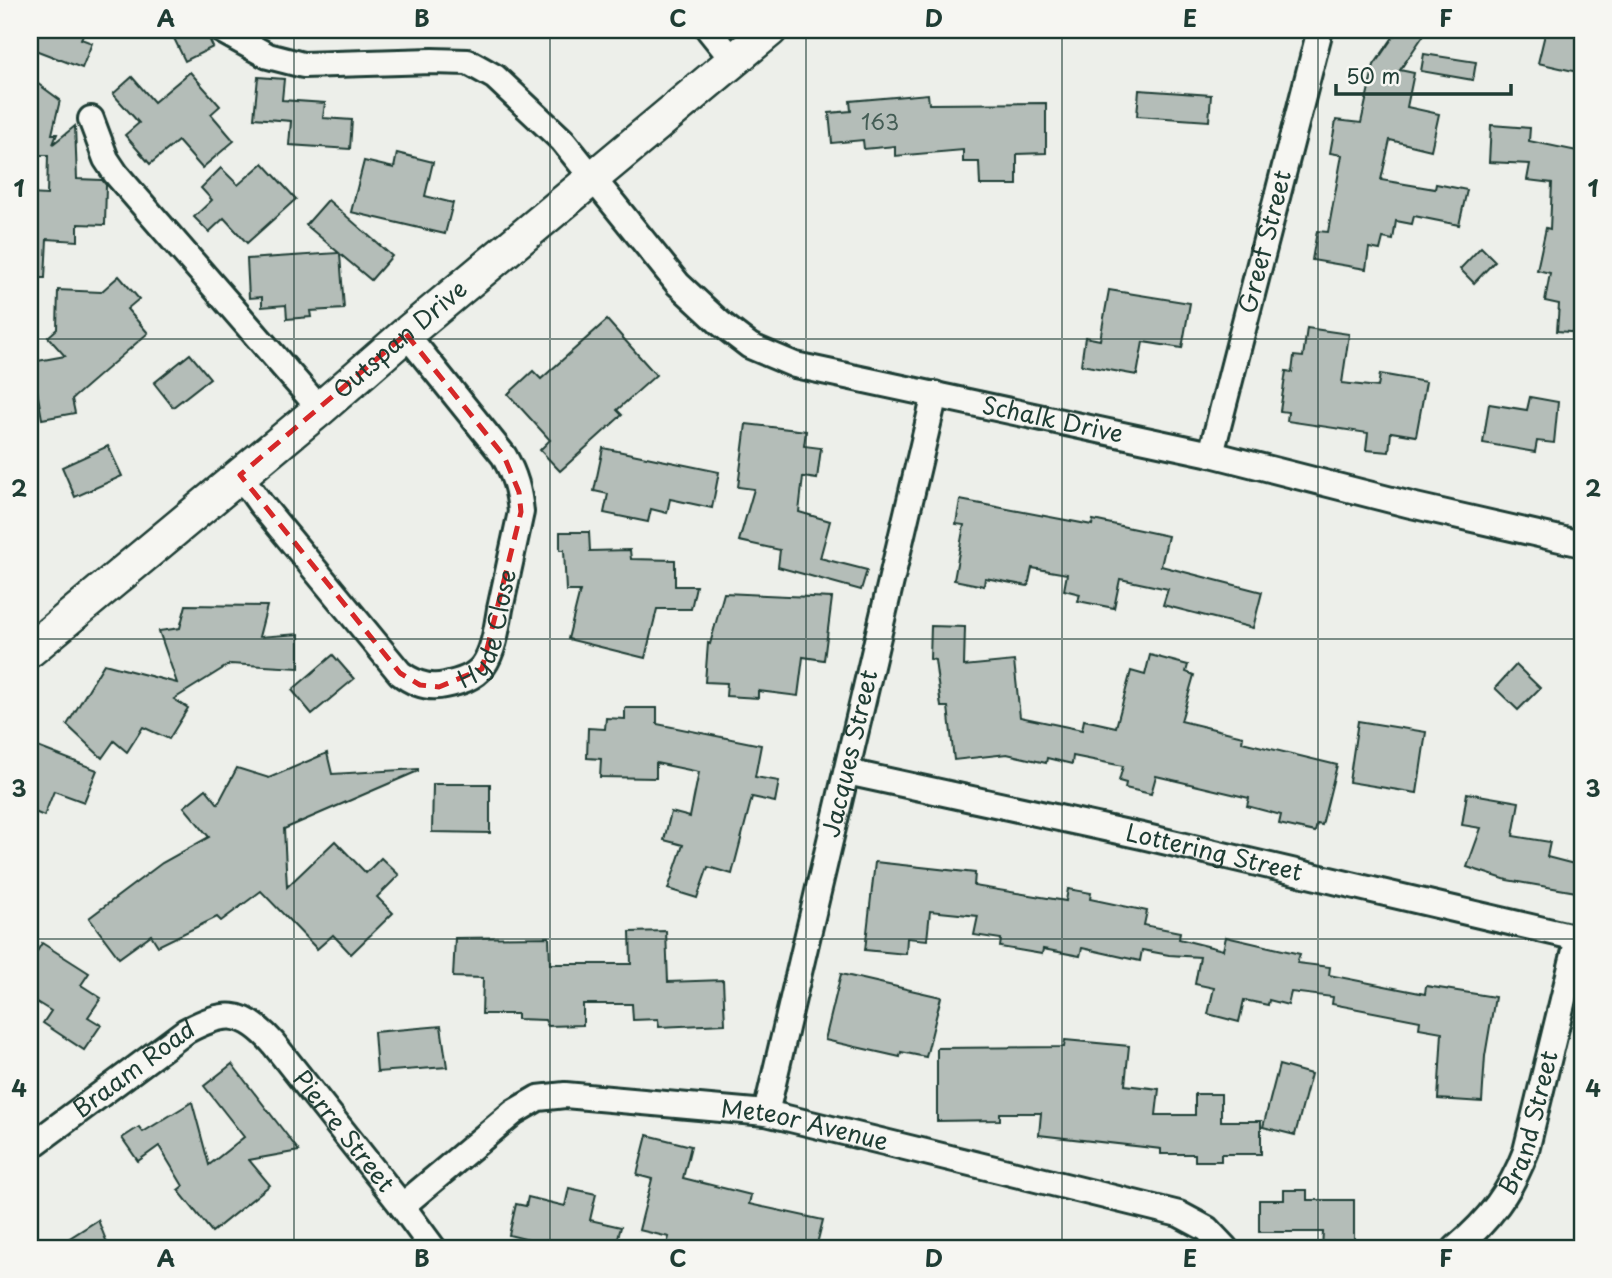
<svg xmlns="http://www.w3.org/2000/svg" width="1612" height="1278" font-family="'Playpen Sans',sans-serif">
	<rect width="100%" height="100%" fill="#edefea"/>
	<filter id="ink" filterUnits="userSpaceOnUse"><feTurbulence type="fractalNoise" baseFrequency=".0143" numOctaves="2"/><feDisplacementMap in="SourceGraphic" scale="14" xChannelSelector="R" yChannelSelector="G"/><feConvolveMatrix kernelMatrix="1 2 1 2 8 2 1 2 1" color-interpolation-filters="sRGB"/></filter>
	<g filter="url(#ink)">
		<g fill="#b4bdb8" stroke="#1f3d34" stroke-width="2">
			<path d="M30,30H85L81,39L92,43L82,68L30,48Z"/>
			<path d="M170,30H205L213,47L185,61Z"/>
			<path d="M1398,30H1427L1400,70L1414,73L1407,107L1439,114L1431,150L1390,140L1381,180L1435,189L1436,184L1467,190L1459,225L1414,216L1412,224L1396,221L1393,240L1383,238L1380,250L1369,248L1366,269L1312,260L1317,231L1328,232L1342,155L1330,153L1336,120L1361,123L1374,65Z"/>
			<path d="M1546,30H1582V73L1538,63Z"/>
			<path d="M1424,54L1476,62L1473,80L1421,71Z"/>
			<path d="M190,72L220,106L211,114L234,141L202,168L178,141L150,164L125,135L139,123L113,94L132,77L154,102Z"/>
			<path d="M258,77L284,79L282,100L325,103L323,118L352,120L350,149L289,145L291,121L254,118Z"/>
			<path d="M30,78L60,100L52,134H57L53,144L75,126L77,179L102,180L106,185L105,225L78,224V241L47,239L45,278H30V194L47,195L48,155H30Z"/>
			<path d="M1139,90L1211,95L1209,121L1137,116Z"/>
			<path d="M928,94L929,104L1046,103V153L1017,154V185H980L979,162H963V150L895,156V146L864,149L863,140L832,143L829,113L851,111L850,101Z"/>
			<path d="M1491,125L1530,128L1529,141L1582,152V333L1557,331L1559,304L1545,301L1550,273L1537,270L1546,228L1550,229L1552,183L1527,180L1530,164L1489,162Z"/>
			<path d="M397,153L433,162L425,196L453,203L445,234L351,212L364,161L394,168Z"/>
			<path d="M263,163L296,199L247,243L224,218L209,232L194,217L212,200L201,188L221,168L238,185Z"/>
			<path d="M328,200L392,256L371,280L340,254L344,309L310,311L311,317L287,319L286,305L262,307V297L249,298L247,259L339,253L306,225Z"/>
			<path d="M1481,247L1495,261L1474,283L1460,269Z"/>
			<path d="M119,276L139,299L127,309L148,333L72,399L75,413L42,419L32,362L65,356L48,337L57,329L58,290L101,292Z"/>
			<path d="M1109,290L1190,303L1182,348L1143,342L1137,375L1081,365L1085,337L1100,340Z"/>
			<path d="M607,320L656,375L617,410L622,415L560,471L540,450L550,440L508,394L533,371L541,379Z"/>
			<path d="M1307,328L1349,334L1342,383L1378,387L1380,374L1426,382L1416,436L1391,432L1389,452L1366,450L1368,433L1287,421L1288,412L1280,411L1286,371L1292,372L1294,356L1303,357Z"/>
			<path d="M190,354L210,378L173,407L154,383Z"/>
			<path d="M1530,397L1558,402L1554,443L1537,441L1535,452L1483,443L1489,404L1527,410Z"/>
			<path d="M746,424L806,431L804,446L821,448L817,479L803,477L799,512L830,521L820,558L867,570L861,590L778,567L780,550L739,541L754,489L738,487Z"/>
			<path d="M108,446L122,476L75,497L62,467Z"/>
			<path d="M603,448L719,472L712,508L670,499L667,513L651,509L648,522L604,513L608,494L594,491Z"/>
			<path d="M960,500L1092,525L1093,520L1168,536L1161,566L1262,592L1253,628L1163,605L1168,589L1120,579L1114,608L1078,601L1080,594L1064,590L1067,574L1032,568L1028,586L985,578L984,586L954,580L964,525L956,524Z"/>
			<path d="M560,532H589L590,551L630,550L631,559L675,560V586H696L691,609H657L645,658L568,639L580,591H566L564,550H560Z"/>
			<path d="M724,593L832,598L824,660L803,657L798,696L758,691V698L726,696L727,683L705,682L708,643L710,644Z"/>
			<path d="M186,605L267,606L259,637L299,634V668L230,664L174,699L188,708L169,739L143,727L127,752L114,741L102,758L67,725L104,664L177,683L159,631L180,628Z"/>
			<path d="M931,626L965,627L964,666L1014,661L1020,717L1082,730L1084,720L1116,727L1131,671L1145,675L1150,655L1188,665L1186,672L1194,675L1181,721L1243,736L1242,742L1337,765L1322,825L1317,824L1315,832L1279,824L1281,815L1247,806L1249,798L1156,776L1151,794L1125,788L1126,783L1119,781L1123,766L1073,756L1072,764L1047,758L1046,763L1007,754L954,760L948,707H941L935,660L930,659Z"/>
			<path d="M333,655L354,679L312,714L292,690Z"/>
			<path d="M1516,665L1540,688L1518,710L1495,688Z"/>
			<path d="M625,708H657V724L761,745L755,777L779,781L775,802L752,797L732,874L708,867L697,898L668,889L683,845L664,840L671,812L690,817L699,772L656,763V778L600,777L601,759L587,758L588,728L605,729L606,718L625,719Z"/>
			<path d="M1358,721L1426,732L1417,793L1349,782Z"/>
			<path d="M30,744L97,770L84,802L54,791L44,816L30,810Z"/>
			<path d="M327,753L332,774L418,769V771L284,829L287,887L335,841L366,873L381,858L399,875L377,897L393,913L351,954L333,935L317,949L261,891L221,921L217,917L158,946L151,935L119,958L89,918L162,863L209,837L184,807L206,789L218,804L237,768L269,778Z"/>
			<path d="M433,784H490V833L432,832Z"/>
			<path d="M1467,793L1519,802L1513,836L1550,842L1547,857L1582,866V893L1507,880L1467,867L1481,828L1462,825Z"/>
			<path d="M875,862L975,873L974,886L1066,901L1068,889L1091,893L1090,899L1147,911L1144,925L1180,932L1179,939L1223,950L1226,937L1300,954L1297,963L1330,967L1329,975L1425,994L1426,986L1495,997L1485,1056L1482,1102L1438,1099L1442,1032L1419,1028L1420,1021L1332,1004L1333,997L1291,992L1288,1005L1269,1000L1268,1005L1244,1000L1239,1022L1208,1014L1214,988L1195,984L1200,957L1169,955L1142,950L1140,961L1082,948L1080,956L1043,949L1042,954L1000,947L1001,939L974,935L978,916L930,911L927,940L907,938L906,954L865,950Z"/>
			<path d="M666,931L668,982L723,980L725,1024L659,1027L658,1019L633,1020L632,1004H583V1025L548,1026L545,1020L517,1019V1014H482L483,978L453,977L455,938L549,937L550,964H631L630,932Z"/>
			<path d="M42,943L89,973L81,985L101,998L88,1017L101,1025L84,1050L43,1023L51,1011L30,998V963Z"/>
			<path d="M841,974L941,997L926,1057L901,1052L900,1057L825,1040Z"/>
			<path d="M441,1026L447,1067L377,1072L374,1032Z"/>
			<path d="M1065,1040L1129,1046L1125,1085L1159,1089L1156,1115H1195V1094H1221V1121H1261V1154H1221V1161H1195V1154H1161V1149L1039,1135L1041,1113H1000V1120L937,1121V1048L1064,1047Z"/>
			<path d="M232,1064L299,1151L249,1160L270,1185L212,1232L178,1190L183,1186L159,1146L138,1161L122,1138L139,1127L143,1132L192,1102L209,1165L244,1137L204,1086Z"/>
			<path d="M1279,1065L1311,1074L1295,1135L1263,1127Z"/>
			<path d="M647,1135L691,1146L683,1178L751,1195L749,1204L823,1220L816,1248H737L704,1240L701,1248H666L669,1237L639,1230L652,1179L637,1175Z"/>
			<path d="M569,1188L596,1194L590,1220L621,1227L615,1248H544L545,1244L509,1235L516,1204L526,1206L528,1197L565,1206Z"/>
			<path d="M1284,1190H1307V1200H1354V1248H1322L1323,1232H1259V1200H1284Z"/>
			<path d="M98,1220L109,1248H54Z"/>
		</g>
		<g fill="none" stroke-linecap="round" stroke-linejoin="round">
			<g stroke="#1f3d34" stroke-width="30">
				<g id="street">
					<path id="s1" d="M221,30L268,56L303,65L432,61L468,62L479,68L495,77L562,140L678,284L720,323L750,346L795,365L1211,454L1411,505L1582,544"/>
					<path d="M709,30L733,60"/>
					<path d="M91,119L106,159L116,174L320,409"/>
					<path id="s2" d="M1211,454L1320,30"/>
					<path id="s3" d="M240,475L260,503L400,673C413,683 428,689 445,685C459,682 474,678 483,666C494,651 497,627 500,609C507,577 514,545 521,512C519,491 515,475 504,456L406,334"/>
					<path id="s4" d="M847,772L1142,836L1582,939"/>
					<path id="s5" d="M766,1113L935,394"/>
					<path id="s6" d="M30,1147L186,1031C224,1011 243,1009 273,1043L402,1206L433,1248"/>
					<path id="s7" d="M402,1206L514,1112L538,1098L565,1095L766,1113L1179,1214L1207,1229L1225,1248"/>
					<path id="s8" d="M1456,1248C1490,1219 1510,1193 1526,1151L1578,938"/>
				</g>
			</g>
			<g stroke="#1f3d34" stroke-width="38">
				<g id="secondary">
					<path id="s9" d="M30,650L320,409L406,334L770,30"/>
				</g>
			</g>
			<use href="#street" stroke="#f6f6f2" stroke-width="24"/>
			<use href="#secondary" stroke="#f6f6f2" stroke-width="33"/>
		</g>
	</g>
	<path fill="none" stroke="#d62828" stroke-width="5" stroke-dasharray="14 9" stroke-linejoin="round" d="M406,334L504,456L519,492L521,512L482,669L439,687L420,685L400,673L240,475Z"/>
	<path fill="none" stroke="#1f3d34" stroke-width="2" stroke-opacity="0.55" d="M294,30V1248M550,30V1248M806,30V1248M1062,30V1248M1318,30V1248M30,339H1582M30,639H1582M30,939H1582"/>
	<g text-anchor="middle" stroke-width="7" stroke-linejoin="round" paint-order="stroke">
		<g font-size="21" fill="#445d55">
			<text x="880" y="130">163</text>
		</g>
		<g font-size="24" fill="#1f3d34" stroke="#f6f6f2">
			<text dy="8" stroke="none"><textPath href="#s2" startOffset="219">Greef Street</textPath></text>
			<text dy="8" stroke="none"><textPath href="#s9" startOffset="483">Outspan Drive</textPath></text>
			<text dy="8" stroke="none"><textPath href="#s1" startOffset="970">Schalk Drive</textPath></text>
			<text dy="8" stroke="none"><textPath href="#s3" startOffset="382">Hyde Close</textPath></text>
			<text dy="8" stroke="none"><textPath href="#s5" startOffset="369">Jacques Street</textPath></text>
			<text dy="8" stroke="none"><textPath href="#s4" startOffset="376">Lottering Street</textPath></text>
			<text dy="8" stroke="none"><textPath href="#s6" startOffset="130">Braam Road</textPath></text>
			<text dy="8" stroke="none"><textPath href="#s8" startOffset="149">Brand Street</textPath></text>
			<text dy="8" stroke="none"><textPath href="#s7" startOffset="443">Meteor Avenue</textPath></text>
			<text dy="8" stroke="none"><textPath href="#s6" startOffset="406">Pierre Street</textPath></text>
		</g>
	</g>
	<rect width="1612" height="1278" fill="none" stroke="#f6f6f2" stroke-width="77"/>
	<path d="M1336 84v10h175v-10" fill="none" stroke="#1f3d34" stroke-width="3.5"/>
	<text x="1346" y="84" font-size="21" fill="#1f3d34" stroke="#f6f6f2" stroke-width="5" paint-order="stroke">50 m</text>
	<rect x="38" y="38" width="1536" height="1202" fill="none" stroke="#1f3d34" stroke-width="2.5"/>
	<g font-size="23" text-anchor="middle" font-weight="bold" fill="#1f3d34">
		<text x="166" y="27">A</text>
		<text x="422" y="27">B</text>
		<text x="678" y="27">C</text>
		<text x="934" y="27">D</text>
		<text x="1190" y="27">E</text>
		<text x="1446" y="27">F</text>
		<text x="19" y="197">1</text>
		<text x="1593" y="197">1</text>
		<text x="19" y="497">2</text>
		<text x="1593" y="497">2</text>
		<text x="19" y="797">3</text>
		<text x="1593" y="797">3</text>
		<text x="19" y="1097">4</text>
		<text x="1593" y="1097">4</text>
		<text x="166" y="1267">A</text>
		<text x="422" y="1267">B</text>
		<text x="678" y="1267">C</text>
		<text x="934" y="1267">D</text>
		<text x="1190" y="1267">E</text>
		<text x="1446" y="1267">F</text>
	</g>
</svg>
